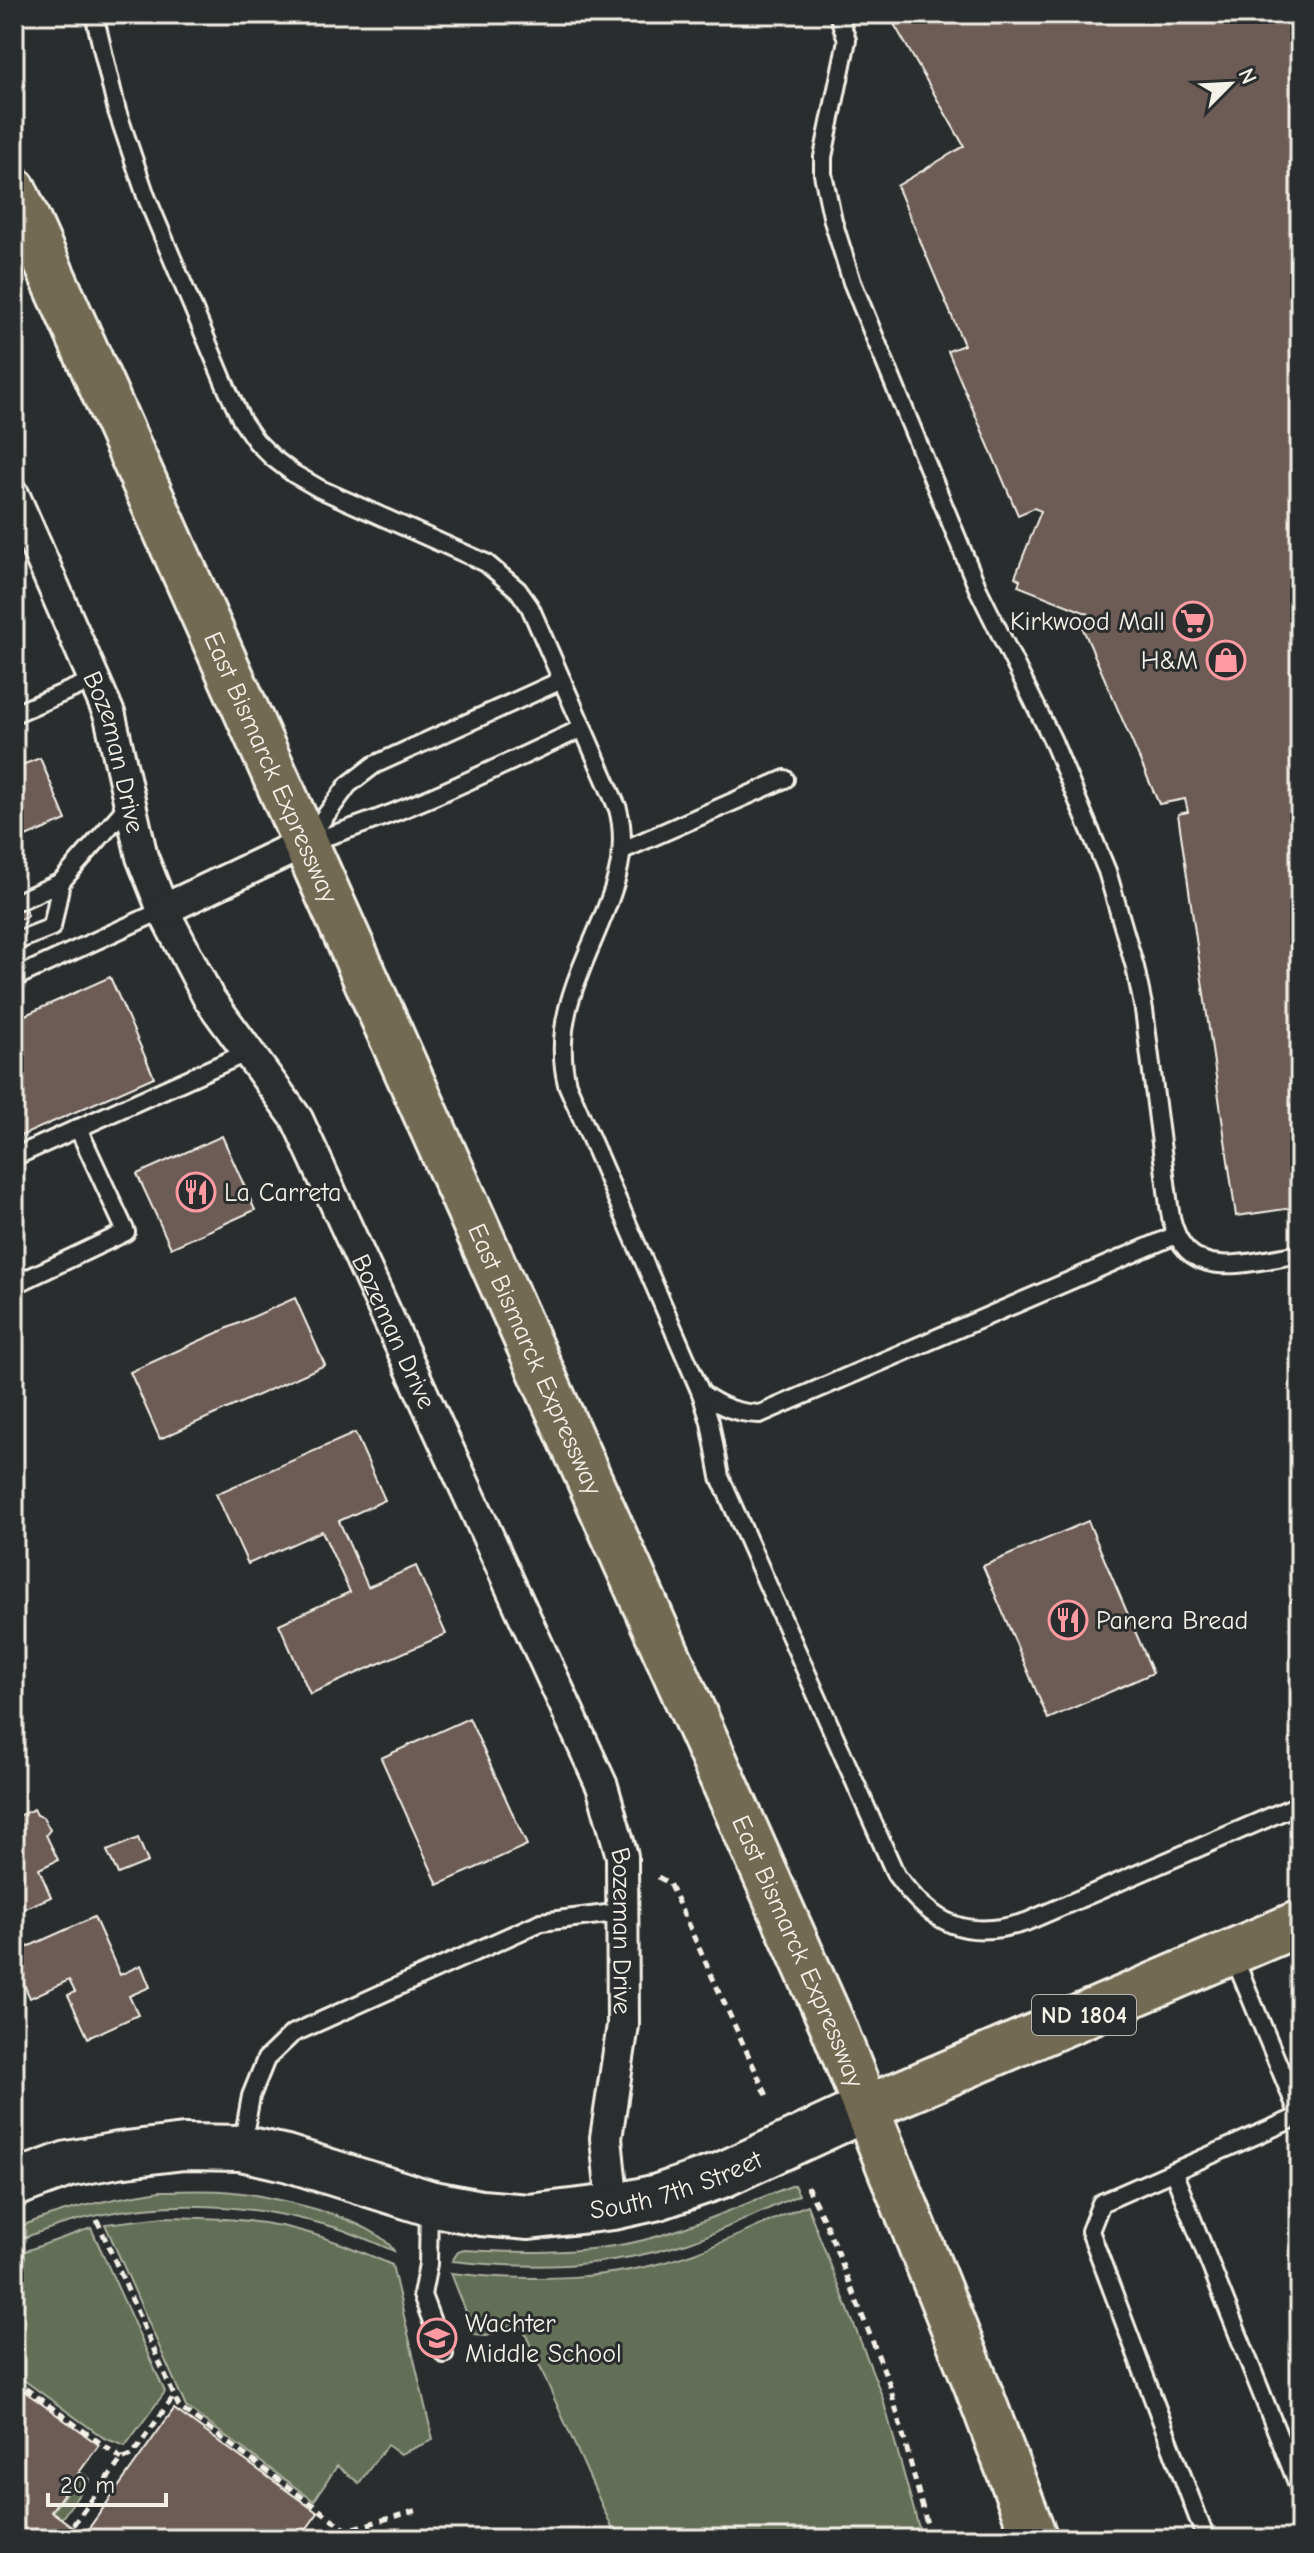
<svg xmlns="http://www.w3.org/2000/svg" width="1314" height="2553" font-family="'Comic Neue',sans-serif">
	<rect width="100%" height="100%" fill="#2a2d2e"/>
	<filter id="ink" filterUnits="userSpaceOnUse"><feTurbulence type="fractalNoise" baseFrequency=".0125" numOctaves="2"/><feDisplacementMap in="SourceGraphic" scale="16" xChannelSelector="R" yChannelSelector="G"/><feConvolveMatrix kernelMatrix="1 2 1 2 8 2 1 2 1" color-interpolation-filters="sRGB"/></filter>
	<g filter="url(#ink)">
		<g fill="#626e56" stroke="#abb09f" stroke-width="2">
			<path d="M794,2185L799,2195C762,2211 725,2230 687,2243C607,2268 535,2270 452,2261L458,2252L464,2250C520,2253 576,2254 631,2243C687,2231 740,2205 794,2185Z"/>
			<path d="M160,2191C181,2191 202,2190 222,2191C261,2193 374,2217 394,2251C375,2243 356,2234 337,2228C228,2196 118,2197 14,2242V2229C61,2209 110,2199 160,2191Z"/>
			<path d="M807,2205L882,2396L922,2539H617L520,2322L487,2336L475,2335L451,2273C533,2282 615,2281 694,2253C732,2239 770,2221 807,2205Z"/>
			<path d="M164,2217C203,2218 242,2218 281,2226C320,2234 356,2249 392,2265L433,2440L400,2454L387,2445L359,2483L337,2466L314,2501L186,2407L105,2224Z"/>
			<path d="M91,2228L165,2392L125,2446L104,2438L14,2373V2255Z"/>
			<path d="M81,2473L90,2479L59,2522L49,2516Z"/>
		</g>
		<g fill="#6d5c56" stroke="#f4f1e8" stroke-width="2">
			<path d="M891,14H1300V1207L1236,1216L1178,814L1188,812L1185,799L1159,804L1083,629L1089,614L1018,586L1020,580L1015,577L1041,511L1034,508L1018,515L948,351L964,345L897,186L964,146L890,17Z"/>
			<path d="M40,758L66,820L14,842V768Z"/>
			<path d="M14,883L28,916L14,921Z"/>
			<path d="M110,977L154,1077L21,1136L14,1120V1020Z"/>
			<path d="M222,1136L255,1210L171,1248L137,1174Z"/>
			<path d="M295,1298L325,1365L160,1439L130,1372Z"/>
			<path d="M355,1433L385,1500L339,1521L368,1587L416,1566L446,1634L310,1694L279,1624L350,1592L322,1531L248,1564L216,1494Z"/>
			<path d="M1088,1521L1153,1673L1048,1719L983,1566Z"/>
			<path d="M469,1718L527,1845L438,1885L381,1758Z"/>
			<path d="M14,1735L21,1751L14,1754Z"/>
			<path d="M14,1809L18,1816L34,1809L37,1815L43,1817L50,1830L46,1835L58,1860L39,1869L51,1897L14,1913Z"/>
			<path d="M138,1838L148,1862L118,1874L107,1851Z"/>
			<path d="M94,1917L120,1975L141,1965L150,1987L129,1996L138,2015L88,2038L68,1995L75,1992L69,1980L30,1998L14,1962V1953Z"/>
			<path d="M14,2384L99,2445L51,2511L84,2535L174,2409L318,2513L299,2539H14Z"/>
		</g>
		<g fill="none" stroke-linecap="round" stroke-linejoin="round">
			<g stroke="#f4f1e8" stroke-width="22">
				<g id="lane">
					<path d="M94,14L117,111L146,196L227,389L242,421L256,441L273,458L294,474L320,489L486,563L518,590L530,607L618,809C643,902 541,980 567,1084L701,1393L710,1422L720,1477L896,1875C932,1924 966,1941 1026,1922L1300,1804"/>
					<path d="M838,14L847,40L823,157V174L833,221L852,282L978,589L1052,739L1107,871L1135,967L1144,1010L1169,1206C1180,1287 1241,1263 1300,1254"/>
					<path d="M14,714L96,679"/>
					<path d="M307,841L348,785L374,765L562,680"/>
					<path d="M308,842C403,815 493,769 583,728"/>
					<path d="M623,850L785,779"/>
					<path d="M21,900L61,882L130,803"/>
					<path d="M14,942L52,927L61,882"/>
					<path d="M14,978L163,910"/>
					<path d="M14,1157L248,1052"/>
					<path d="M14,1285L126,1232L78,1128"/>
					<path d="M701,1393C721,1407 736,1413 760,1414L1176,1235"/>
					<path d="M1233,1955L1300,2117"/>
					<path d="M242,2146L251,2096L266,2059L292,2034L541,1922L623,1912"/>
					<path d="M1173,2171L1300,2490"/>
					<path d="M429,2205L428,2264L422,2295L444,2354"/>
					<path d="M1206,2539L1090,2231L1101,2203L1300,2116"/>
				</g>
			</g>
			<g stroke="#f4f1e8" stroke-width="36">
				<g id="street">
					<path id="s1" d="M14,496L110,716L142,857L163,910L208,997L297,1119L602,1786L622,1856L623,2025L606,2138L613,2207"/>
					<path d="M163,910L306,842"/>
				</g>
			</g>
			<g stroke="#f4f1e8" stroke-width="50">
				<g id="secondary">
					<path id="s2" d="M14,2184L68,2164L118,2155L184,2147L241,2148L286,2158L429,2203L481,2213L529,2217L613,2207L658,2197L722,2175L867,2108"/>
				</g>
			</g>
			<g stroke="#f4f1e8" stroke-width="50">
				<g id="primary">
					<path id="s3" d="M14,190L833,2026L976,2383L1035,2539"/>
					<path d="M867,2108L1300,1923"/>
				</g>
			</g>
			<g stroke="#f4f1e8" stroke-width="5" stroke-dasharray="8 6" stroke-linecap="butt">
				<path d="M658,1877L669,1883L769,2100"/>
				<path d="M807,2186L826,2224L889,2383L931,2539"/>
				<path d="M97,2220L179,2407L347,2530L418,2510"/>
				<path d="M14,2380L122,2459"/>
				<path d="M73,2525L122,2459L133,2454L174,2396"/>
			</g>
			<use href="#lane" stroke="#2a2d2e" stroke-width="16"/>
			<use href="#street" stroke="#2a2d2e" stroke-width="30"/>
			<use href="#secondary" stroke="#2a2d2e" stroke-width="44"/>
			<use href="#primary" stroke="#736b52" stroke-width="44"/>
		</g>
	</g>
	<defs>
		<g id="supermarket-ring" transform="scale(2)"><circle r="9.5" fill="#2a2d2e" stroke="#ff9aa2" stroke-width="1.5"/><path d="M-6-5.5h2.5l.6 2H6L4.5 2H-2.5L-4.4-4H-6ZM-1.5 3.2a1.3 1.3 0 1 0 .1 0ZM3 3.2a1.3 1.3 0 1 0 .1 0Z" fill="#ff9aa2"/></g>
		<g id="shop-ring" transform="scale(2)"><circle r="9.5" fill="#2a2d2e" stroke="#ff9aa2" stroke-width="1.5"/><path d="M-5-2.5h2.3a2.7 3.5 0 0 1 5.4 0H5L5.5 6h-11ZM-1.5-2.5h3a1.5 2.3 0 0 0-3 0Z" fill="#ff9aa2"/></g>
		<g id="restaurant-ring" transform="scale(2)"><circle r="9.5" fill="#2a2d2e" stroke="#ff9aa2" stroke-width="1.5"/><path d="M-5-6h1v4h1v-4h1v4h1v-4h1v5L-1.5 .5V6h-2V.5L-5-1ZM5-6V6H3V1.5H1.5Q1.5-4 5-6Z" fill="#ff9aa2"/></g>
		<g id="school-ring" transform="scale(2)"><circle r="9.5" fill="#2a2d2e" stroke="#ff9aa2" stroke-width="1.5"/><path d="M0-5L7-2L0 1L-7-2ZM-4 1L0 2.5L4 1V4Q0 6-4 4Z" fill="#ff9aa2"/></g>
	</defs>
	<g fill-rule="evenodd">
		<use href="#supermarket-ring" x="1193" y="621"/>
		<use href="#shop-ring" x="1226" y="660"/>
		<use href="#restaurant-ring" x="196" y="1192"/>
		<use href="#restaurant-ring" x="1068" y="1620"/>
		<use href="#school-ring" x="437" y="2338"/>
	</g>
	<g text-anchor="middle" stroke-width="6" stroke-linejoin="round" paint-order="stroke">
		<rect fill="#2a2d2e" stroke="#b7b6b0" stroke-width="2" x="1032" y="1995" width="104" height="40" rx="6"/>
		<g font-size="24" font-weight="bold" fill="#f4f1e8">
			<text x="1084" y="2023">ND 1804</text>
		</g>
		<g font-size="26" fill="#f4f1e8" stroke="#2a2d2e" text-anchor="start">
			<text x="1165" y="630" text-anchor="end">Kirkwood Mall</text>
			<text x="1198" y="669" text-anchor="end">H&amp;M</text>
			<text x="224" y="1201">La Carreta</text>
			<text x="1096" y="1629">Panera Bread</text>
			<text x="465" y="2332">Wachter<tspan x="465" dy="30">Middle School</tspan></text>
		</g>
		<g font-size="26" fill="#f4f1e8" stroke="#2a2d2e">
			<text dy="9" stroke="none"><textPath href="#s1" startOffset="276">Bozeman Drive</textPath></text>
			<text dy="9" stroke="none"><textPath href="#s3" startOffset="632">East Bismarck Expressway</textPath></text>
			<text dy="9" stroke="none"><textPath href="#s1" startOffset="924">Bozeman Drive</textPath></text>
			<text dy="9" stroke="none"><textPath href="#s3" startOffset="1280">East Bismarck Expressway</textPath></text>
			<text dy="9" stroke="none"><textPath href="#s1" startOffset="1572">Bozeman Drive</textPath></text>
			<text dy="9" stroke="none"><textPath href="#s3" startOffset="1928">East Bismarck Expressway</textPath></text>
			<text dy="9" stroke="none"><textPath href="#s2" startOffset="680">South 7th Street</textPath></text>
		</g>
	</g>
	<rect width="1314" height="2553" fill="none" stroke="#2a2d2e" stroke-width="48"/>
	<rect x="24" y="24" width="1266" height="2505" fill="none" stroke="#f4f1e8" stroke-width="3" filter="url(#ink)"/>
	<g transform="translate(1230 84) rotate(66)" stroke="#2a2d2e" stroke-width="6" paint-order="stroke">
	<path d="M0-6L14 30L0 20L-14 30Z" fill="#f4f1e8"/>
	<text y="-12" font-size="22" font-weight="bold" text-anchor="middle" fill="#f4f1e8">N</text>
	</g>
	<path d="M48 2493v12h118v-12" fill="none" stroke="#f4f1e8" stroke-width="4"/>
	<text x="60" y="2493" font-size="24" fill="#f4f1e8" stroke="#2a2d2e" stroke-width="6" paint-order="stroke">20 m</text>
</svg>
